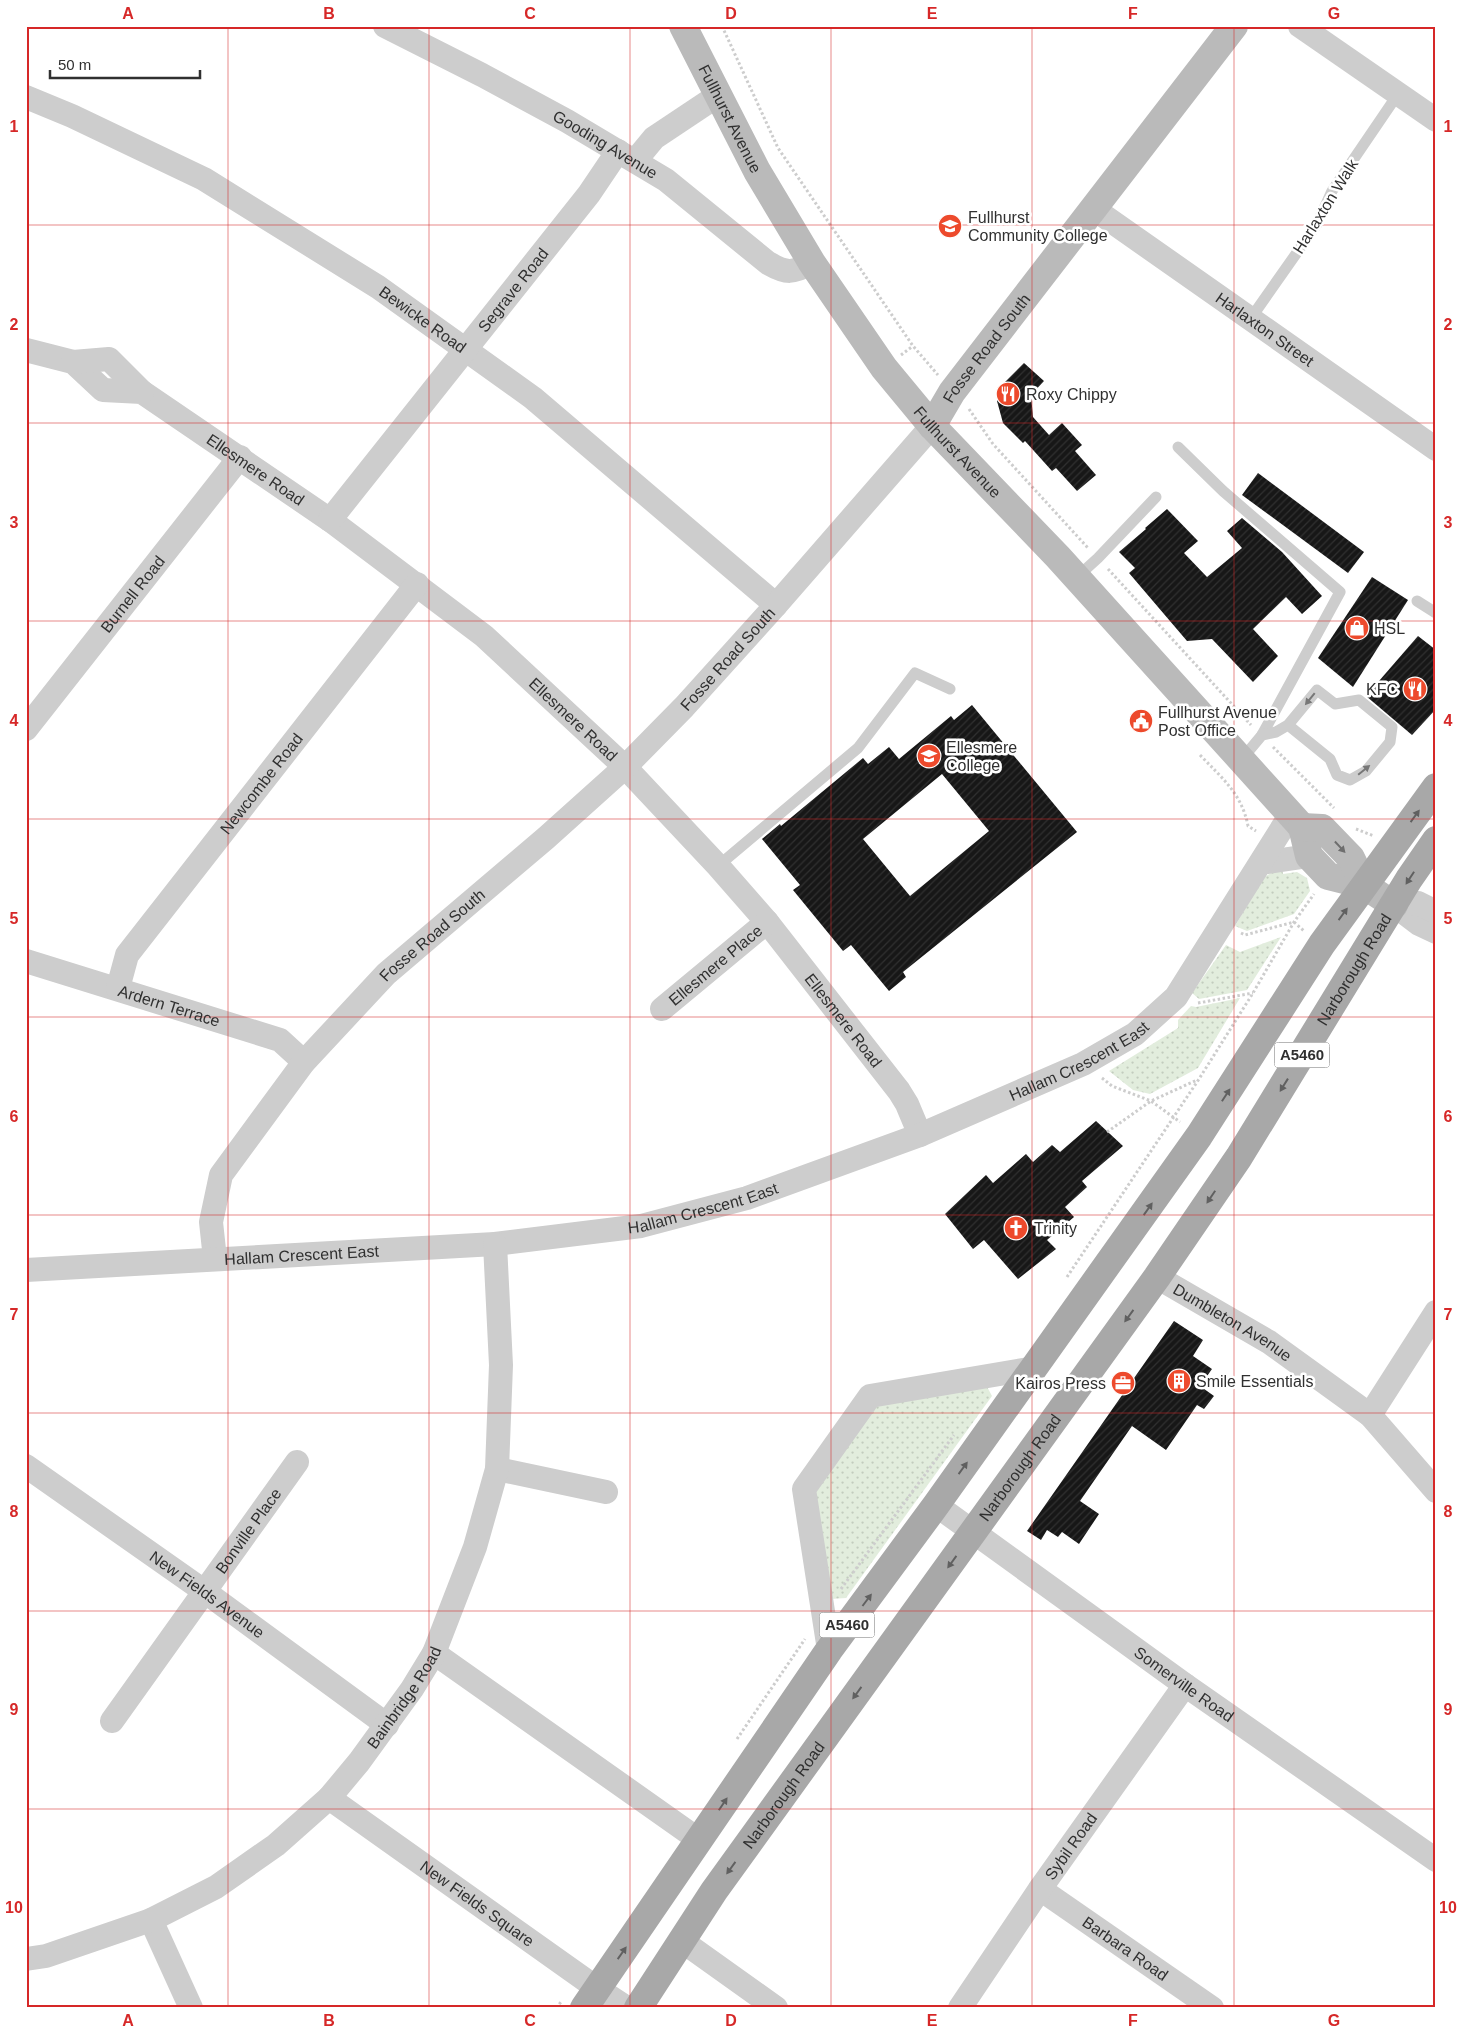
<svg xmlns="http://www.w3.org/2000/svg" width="1462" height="2034" font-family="Helvetica,sans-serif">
	<defs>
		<pattern id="green-dots" width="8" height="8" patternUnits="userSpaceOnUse" patternTransform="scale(1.25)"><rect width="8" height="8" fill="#e2eddd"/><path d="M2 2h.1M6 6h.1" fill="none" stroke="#c2ccbe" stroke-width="1.8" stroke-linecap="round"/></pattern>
		<pattern id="building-hatch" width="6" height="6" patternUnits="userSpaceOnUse" patternTransform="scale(1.25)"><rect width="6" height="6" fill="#171717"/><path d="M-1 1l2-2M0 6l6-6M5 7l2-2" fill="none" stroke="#303030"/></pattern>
	</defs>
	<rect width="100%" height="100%" fill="#fff"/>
	<g fill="url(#green-dots)">
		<path d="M1282,867L1283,874L1297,872L1307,878L1310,891L1294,914L1247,931L1235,926L1264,877Z"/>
		<path d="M1281,937L1247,990L1199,999L1192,993L1226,945L1240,952Z"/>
		<path d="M1240,998L1198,1068L1150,1094L1133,1090L1109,1071L1178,1028V1020L1191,1006L1196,1007Z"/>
		<path d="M985,1383L992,1396L846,1598L831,1599L816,1492L879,1401Z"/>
	</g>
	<g fill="url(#building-hatch)" fill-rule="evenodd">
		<path d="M1024,363L1044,381L1031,395L1033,417L1049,435L1062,423L1082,445L1075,451L1096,475L1077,491L1056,468L1052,471L1025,441L1023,443L1003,423L997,401L1004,383Z"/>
		<path d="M1258,473L1364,552L1348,573L1242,495Z"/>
		<path d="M1167,509L1198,541L1184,553L1207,577L1242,548L1227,531L1242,518L1282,552L1322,596L1302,614L1286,597L1253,629L1278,656L1253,682L1212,639L1187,641L1129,573L1135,568L1119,552L1146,529L1145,528Z"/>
		<path d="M1372,577L1408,600L1353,687L1318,658Z"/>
		<path d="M1418,636L1436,650V709L1412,735L1366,696Z"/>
		<path d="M972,705L1077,832L903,972L906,977L889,991L851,945L843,951L793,890L800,885L762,839L780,824L781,826L863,758L868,764L889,747L899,759L951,716L954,720ZM942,774L989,831L910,896L863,839Z"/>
		<path d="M1096,1121L1123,1146L1082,1181L1087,1187L1065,1207L1074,1217L1047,1240L1056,1249L1018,1279L984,1240L973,1249L945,1214L986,1175L993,1183L1026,1154L1033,1162L1052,1145L1060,1152Z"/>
		<path d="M1174,1321L1203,1340L1193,1356L1212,1369L1200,1386L1214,1396L1204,1409L1197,1405L1166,1450L1132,1426L1080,1501L1099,1514L1079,1544L1062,1532L1058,1537L1047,1530L1041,1540L1027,1531Z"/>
	</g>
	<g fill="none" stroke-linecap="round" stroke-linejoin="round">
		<g stroke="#cdcdcd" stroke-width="3" stroke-dasharray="2.5 2.5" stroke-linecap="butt">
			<path d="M722,26L778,148L913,346L938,375"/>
			<path d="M901,355L913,346"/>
			<path d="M969,409L993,444L1088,548"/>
			<path d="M1108,569L1251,725"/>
			<path d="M1273,747L1334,808"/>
			<path d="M1200,755C1222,778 1242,794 1248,826L1256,831"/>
			<path d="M1356,829L1374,836"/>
			<path d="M1294,922L1304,931"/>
			<path d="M1241,933L1245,935L1294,922"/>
			<path d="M1198,1003L1253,993"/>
			<path d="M1102,1078L1112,1086L1151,1101L1180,1122"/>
			<path d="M1107,1132L1151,1101L1197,1080"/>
			<path d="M1067,1277L1199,1079L1253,993L1294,922L1314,894"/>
			<path d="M841,1589L954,1435"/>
			<path d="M737,1739L805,1639"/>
			<path d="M556,2008L561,2002"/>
		</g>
		<g stroke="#cdcdcd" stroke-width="11">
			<path d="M1251,318L1317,224L1332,191L1398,94"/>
			<path d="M1178,447L1223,491L1340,592L1262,735"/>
			<path d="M1076,578L1098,558L1156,497"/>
			<path d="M1417,601L1436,613"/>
			<path d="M1242,759L1262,735L1276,732L1288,725L1317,690L1335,704L1359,700L1392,727L1390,742L1366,771L1350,780L1337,775L1330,759L1288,725"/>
			<path d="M718,866L858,748L915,673L950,689"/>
		</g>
		<g stroke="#cdcdcd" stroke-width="24">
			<path id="s1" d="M385,26L482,75L567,121L666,180L768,263C787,274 793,273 812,263"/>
			<path d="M1300,26L1436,120"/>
			<path id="s2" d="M26,97L72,116L204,179L378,287L533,398L776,605"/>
			<path d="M635,161L654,138L717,96"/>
			<path id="s3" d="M1094,209L1436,449"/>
			<path id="s4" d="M26,350L73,362L103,390L142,392L330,520L484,636L625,767L718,866L767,922L899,1091L907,1104L920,1135"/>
			<path d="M73,362L109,359L142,392"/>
			<path id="s5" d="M330,520L589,194L618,151"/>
			<path id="s6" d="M26,729L240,457"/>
			<path d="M1261,863L1309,856"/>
			<path d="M1394,905L1419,924L1436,932"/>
			<path d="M1394,905L1418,903L1436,912"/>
			<path id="s7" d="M26,961L280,1040L304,1062"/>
			<path id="s8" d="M118,988L127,955L417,584"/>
			<path id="s9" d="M662,1009L767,922"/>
			<path id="s10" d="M215,1259L211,1222L221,1175L304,1062L386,974L546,838L625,767L684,707L776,605L932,426"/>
			<path id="s11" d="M26,1270L495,1244L641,1226L747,1198L920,1135L1083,1064L1135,1034L1176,997L1291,814"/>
			<path id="s12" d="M1157,1277L1269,1342L1370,1415L1436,1491"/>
			<path d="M1370,1415L1436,1312"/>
			<path id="s13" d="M26,1466L204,1591L387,1725"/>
			<path d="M497,1469L606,1492"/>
			<path id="s14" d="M936,1505L1185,1685L1436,1860"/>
			<path d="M829,1650L804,1489L870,1396L1035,1368"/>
			<path d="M434,1653L699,1840"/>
			<path id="s15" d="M112,1721L297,1462"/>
			<path id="s16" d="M329,1798L598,1989L627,2008"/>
			<path id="s17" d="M1040,1889L1212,2008"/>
			<path d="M151,1920L191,2008"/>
			<path d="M682,1941L776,2008"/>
			<path id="s18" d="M26,1959L46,1956L151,1920L216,1887L276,1845L329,1798L359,1762L412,1689L434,1653L475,1547L497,1469L501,1365L495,1244"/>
			<path id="s19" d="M960,2008L1040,1889L1185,1685"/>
		</g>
		<g stroke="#bababa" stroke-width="28">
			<path id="s20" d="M683,26L757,171L812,263L884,368L932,426L1058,557L1302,827L1309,856L1328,876L1364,885L1394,905"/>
			<path id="s21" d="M932,426L952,392L1234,26"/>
			<path d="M1302,827L1322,828L1351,858L1364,885"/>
		</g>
		<g stroke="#a8a8a8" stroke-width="28">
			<path d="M584,2008L829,1650L936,1505L1199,1136L1322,944L1436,787"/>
			<path id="s22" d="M638,2008L714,1891L1157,1277L1239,1157L1409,879L1436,840"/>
		</g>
	</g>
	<defs><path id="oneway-solid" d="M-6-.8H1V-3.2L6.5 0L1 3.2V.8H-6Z" transform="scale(1.25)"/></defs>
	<g fill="#777">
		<use href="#oneway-solid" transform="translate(1310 699) rotate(129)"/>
		<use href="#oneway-solid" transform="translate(1364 770) rotate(-39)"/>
	</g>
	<g fill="#606060">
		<use href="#oneway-solid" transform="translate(1415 816) rotate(-54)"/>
		<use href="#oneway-solid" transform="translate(1410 878) rotate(123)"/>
		<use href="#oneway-solid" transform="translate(1343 914) rotate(-54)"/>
		<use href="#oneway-solid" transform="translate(1284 1085) rotate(122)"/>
		<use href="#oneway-solid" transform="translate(1226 1095) rotate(-57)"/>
		<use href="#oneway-solid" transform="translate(1211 1197) rotate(124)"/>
		<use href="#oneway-solid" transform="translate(1148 1209) rotate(-55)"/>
		<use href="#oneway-solid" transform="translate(1129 1316) rotate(126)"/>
		<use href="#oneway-solid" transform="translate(963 1468) rotate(-54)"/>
		<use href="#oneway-solid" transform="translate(952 1562) rotate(126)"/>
		<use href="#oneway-solid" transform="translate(867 1600) rotate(-53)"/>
		<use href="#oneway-solid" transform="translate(857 1693) rotate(126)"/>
		<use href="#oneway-solid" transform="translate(723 1804) rotate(-56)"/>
		<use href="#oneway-solid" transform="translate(731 1868) rotate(126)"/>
		<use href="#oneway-solid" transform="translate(622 1953) rotate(-55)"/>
	</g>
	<use fill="#6e6e6e" href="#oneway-solid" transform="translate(1340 847) rotate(47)"/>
	<path fill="none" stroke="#d62828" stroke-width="1" stroke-opacity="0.55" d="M228,26V2008M429,26V2008M630,26V2008M831,26V2008M1032,26V2008M1234,26V2008M26,225H1436M26,423H1436M26,621H1436M26,819H1436M26,1017H1436M26,1215H1436M26,1413H1436M26,1611H1436M26,1809H1436"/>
	<defs>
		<g id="school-disc" transform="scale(1.25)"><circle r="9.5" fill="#ed4a2c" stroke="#fff"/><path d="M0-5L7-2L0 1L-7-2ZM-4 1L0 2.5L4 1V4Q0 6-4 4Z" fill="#fff"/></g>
		<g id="restaurant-disc" transform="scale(1.25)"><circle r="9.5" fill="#ed4a2c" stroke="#fff"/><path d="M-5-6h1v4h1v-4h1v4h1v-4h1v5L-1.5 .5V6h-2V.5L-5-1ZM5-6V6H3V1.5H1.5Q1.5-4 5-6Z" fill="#fff"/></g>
		<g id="shop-disc" transform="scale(1.25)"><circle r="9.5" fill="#ed4a2c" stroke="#fff"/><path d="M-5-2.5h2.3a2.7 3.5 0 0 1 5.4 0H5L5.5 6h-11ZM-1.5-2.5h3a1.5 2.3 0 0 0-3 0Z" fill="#fff"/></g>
		<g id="civic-disc" transform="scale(1.25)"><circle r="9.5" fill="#ed4a2c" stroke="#fff"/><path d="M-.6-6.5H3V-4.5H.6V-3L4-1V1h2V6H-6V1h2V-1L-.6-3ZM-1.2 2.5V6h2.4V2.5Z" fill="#fff"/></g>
		<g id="church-disc" transform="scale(1.25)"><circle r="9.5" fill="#ed4a2c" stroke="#fff"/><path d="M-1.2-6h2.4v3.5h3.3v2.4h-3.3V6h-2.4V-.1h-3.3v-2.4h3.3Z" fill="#fff"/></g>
		<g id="building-disc" transform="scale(1.25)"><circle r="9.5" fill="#ed4a2c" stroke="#fff"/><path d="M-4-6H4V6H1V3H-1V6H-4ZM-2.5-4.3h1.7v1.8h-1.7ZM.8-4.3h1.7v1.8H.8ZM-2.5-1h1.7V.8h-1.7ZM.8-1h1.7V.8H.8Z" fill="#fff"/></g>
		<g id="office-disc" transform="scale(1.25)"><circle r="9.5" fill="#ed4a2c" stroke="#fff"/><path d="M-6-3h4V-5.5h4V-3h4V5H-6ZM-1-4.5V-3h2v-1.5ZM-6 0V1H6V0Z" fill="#fff"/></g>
	</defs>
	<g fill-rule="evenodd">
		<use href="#school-disc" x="950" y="226"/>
		<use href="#restaurant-disc" x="1008" y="394"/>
		<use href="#shop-disc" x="1357" y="628"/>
		<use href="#restaurant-disc" x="1415" y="689"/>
		<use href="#civic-disc" x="1141" y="721"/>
		<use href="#school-disc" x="929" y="756"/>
		<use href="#church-disc" x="1016" y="1228"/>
		<use href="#building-disc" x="1179" y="1381"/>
		<use href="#office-disc" x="1123" y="1383"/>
	</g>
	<g text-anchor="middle" stroke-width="5" stroke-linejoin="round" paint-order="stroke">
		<g fill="#fff" stroke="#6e6e6e" stroke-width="1">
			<rect x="1274.5" y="1042.5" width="55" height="25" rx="4"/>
			<rect x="819.5" y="1612.5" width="55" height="25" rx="4"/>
		</g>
		<g font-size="15" font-weight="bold" fill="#303030">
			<text x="1302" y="1060">A5460</text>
			<text x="847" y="1630">A5460</text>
		</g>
		<g font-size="16" fill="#303030" stroke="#fff">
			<text dy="6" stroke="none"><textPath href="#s20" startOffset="104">Fullhurst Avenue</textPath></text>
			<text dy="6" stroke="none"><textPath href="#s1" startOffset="250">Gooding Avenue</textPath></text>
			<text transform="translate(1325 206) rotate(-58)" y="6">Harlaxton Walk</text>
			<text dy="6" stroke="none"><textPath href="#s5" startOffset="294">Segrave Road</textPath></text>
			<text dy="6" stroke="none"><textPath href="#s2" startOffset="456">Bewicke Road</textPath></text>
			<text dy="6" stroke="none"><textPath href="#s3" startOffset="209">Harlaxton Street</textPath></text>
			<text dy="6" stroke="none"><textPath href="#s21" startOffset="95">Fosse Road South</textPath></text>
			<text dy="6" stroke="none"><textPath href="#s20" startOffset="509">Fullhurst Avenue</textPath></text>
			<text dy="6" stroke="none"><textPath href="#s4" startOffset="266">Ellesmere Road</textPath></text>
			<text dy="6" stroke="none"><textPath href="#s6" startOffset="172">Burnell Road</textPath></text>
			<text dy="6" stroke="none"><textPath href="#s10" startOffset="811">Fosse Road South</textPath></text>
			<text dy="6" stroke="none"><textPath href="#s4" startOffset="671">Ellesmere Road</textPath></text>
			<text dy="6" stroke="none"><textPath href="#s8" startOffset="252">Newcombe Road</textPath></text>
			<text dy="6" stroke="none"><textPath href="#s10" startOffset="406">Fosse Road South</textPath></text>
			<text dy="6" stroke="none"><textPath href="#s9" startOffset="69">Ellesmere Place</textPath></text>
			<text dy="6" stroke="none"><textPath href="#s22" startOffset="1262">Narborough Road</textPath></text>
			<text dy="6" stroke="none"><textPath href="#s7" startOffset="150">Ardern Terrace</textPath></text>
			<text dy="6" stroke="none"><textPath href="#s4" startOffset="1076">Ellesmere Road</textPath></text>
			<text dy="6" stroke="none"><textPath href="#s11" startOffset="1086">Hallam Crescent East</textPath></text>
			<text dy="6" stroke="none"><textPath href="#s11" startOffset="681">Hallam Crescent East</textPath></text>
			<text dy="6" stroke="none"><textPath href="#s11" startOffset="276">Hallam Crescent East</textPath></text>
			<text dy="6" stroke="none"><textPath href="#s12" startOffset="88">Dumbleton Avenue</textPath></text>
			<text dy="6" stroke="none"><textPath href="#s22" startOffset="662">Narborough Road</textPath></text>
			<text dy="6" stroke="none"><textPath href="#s15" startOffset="234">Bonville Place</textPath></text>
			<text dy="6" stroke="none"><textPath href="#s13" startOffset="222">New Fields Avenue</textPath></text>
			<text dy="6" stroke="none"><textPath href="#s14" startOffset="306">Somerville Road</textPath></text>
			<text dy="6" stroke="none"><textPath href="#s18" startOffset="474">Bainbridge Road</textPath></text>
			<text dy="6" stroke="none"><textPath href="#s22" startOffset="258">Narborough Road</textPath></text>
			<text dy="6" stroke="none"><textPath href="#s19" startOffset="196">Sybil Road</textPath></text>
			<text dy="6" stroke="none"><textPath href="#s16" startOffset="182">New Fields Square</textPath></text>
			<text dy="6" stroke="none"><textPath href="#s17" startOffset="104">Barbara Road</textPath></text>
		</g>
		<g font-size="16" fill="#303030" stroke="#fff" text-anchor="start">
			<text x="968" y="223">Fullhurst<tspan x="968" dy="18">Community College</tspan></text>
			<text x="1026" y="400">Roxy Chippy</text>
			<text x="1374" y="634">HSL</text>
			<text x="1398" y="695" text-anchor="end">KFC</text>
			<text x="1158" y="718">Fullhurst Avenue<tspan x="1158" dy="18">Post Office</tspan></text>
			<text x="946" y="753">Ellesmere<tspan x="946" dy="18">College</tspan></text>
			<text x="1034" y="1234">Trinity</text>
			<text x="1196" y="1387">Smile Essentials</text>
			<text x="1106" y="1389" text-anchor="end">Kairos Press</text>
		</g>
	</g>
	<rect width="1462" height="2034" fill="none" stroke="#ffffff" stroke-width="55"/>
	<path d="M50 70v8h150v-8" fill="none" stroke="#303030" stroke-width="2.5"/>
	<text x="58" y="70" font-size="15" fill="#303030" stroke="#ffffff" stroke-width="4" paint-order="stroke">50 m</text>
	<rect x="28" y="28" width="1406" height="1978" fill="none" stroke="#d62828" stroke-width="2"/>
	<g font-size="16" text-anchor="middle" font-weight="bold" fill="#d62828">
		<text x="128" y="19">A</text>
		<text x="329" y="19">B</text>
		<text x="530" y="19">C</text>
		<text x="731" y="19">D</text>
		<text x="932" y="19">E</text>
		<text x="1133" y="19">F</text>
		<text x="1334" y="19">G</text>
		<text x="14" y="132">1</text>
		<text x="1448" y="132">1</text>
		<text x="14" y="330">2</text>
		<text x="1448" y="330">2</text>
		<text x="14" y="528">3</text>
		<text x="1448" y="528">3</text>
		<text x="14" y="726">4</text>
		<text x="1448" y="726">4</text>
		<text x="14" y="924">5</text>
		<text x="1448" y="924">5</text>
		<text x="14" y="1122">6</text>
		<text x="1448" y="1122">6</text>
		<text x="14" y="1320">7</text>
		<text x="1448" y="1320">7</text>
		<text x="14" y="1517">8</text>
		<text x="1448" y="1517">8</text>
		<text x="14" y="1715">9</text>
		<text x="1448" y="1715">9</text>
		<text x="14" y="1913">10</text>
		<text x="1448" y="1913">10</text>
		<text x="128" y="2026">A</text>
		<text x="329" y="2026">B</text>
		<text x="530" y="2026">C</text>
		<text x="731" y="2026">D</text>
		<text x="932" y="2026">E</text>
		<text x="1133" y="2026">F</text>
		<text x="1334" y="2026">G</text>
	</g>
</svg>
